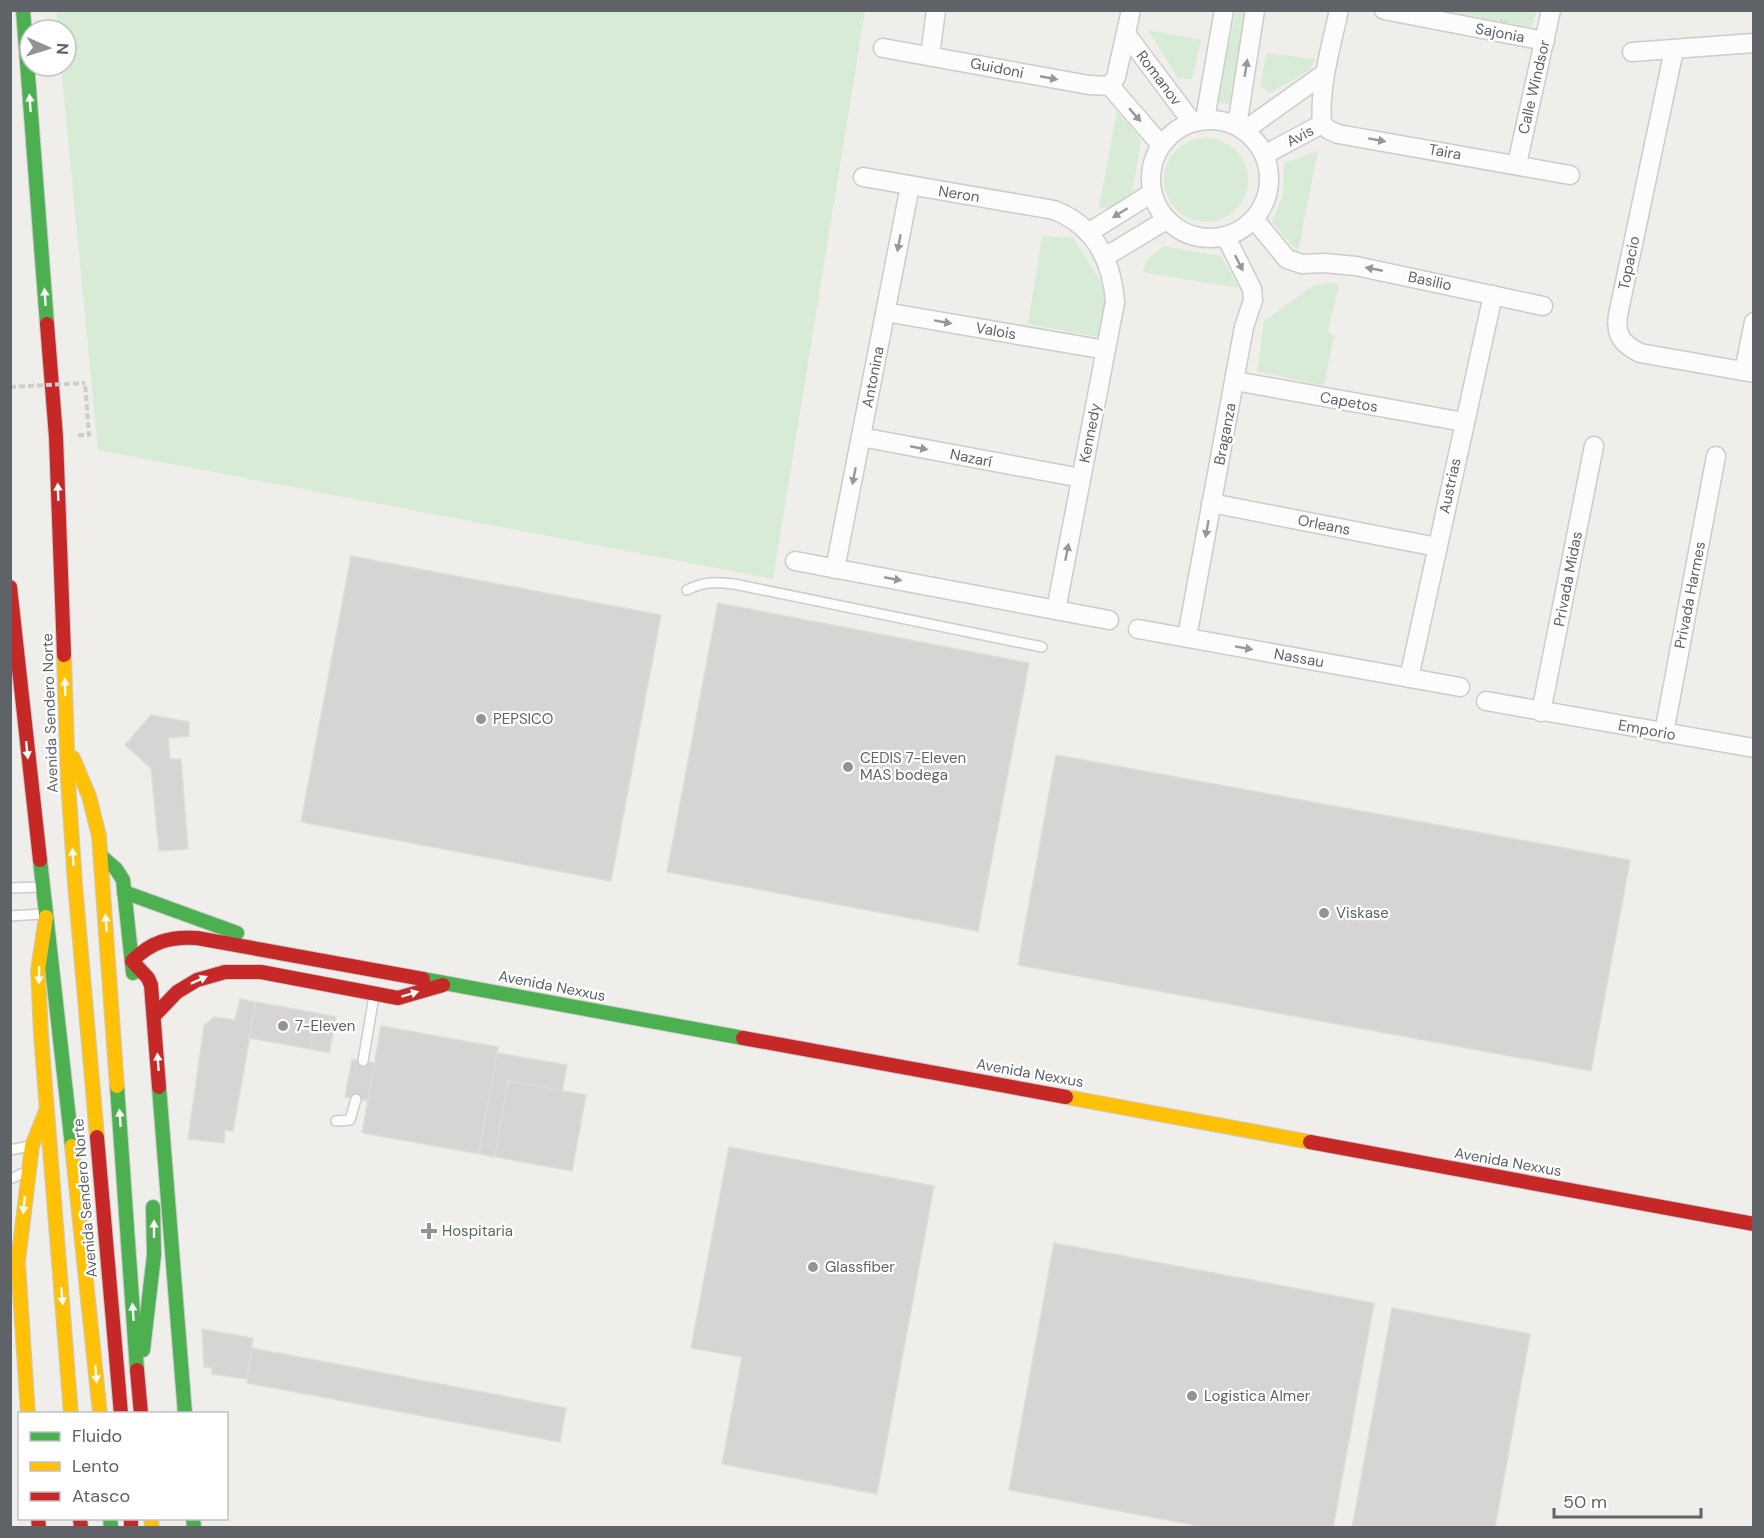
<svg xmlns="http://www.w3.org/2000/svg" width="1764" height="1538" font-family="'DM Sans',sans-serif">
	<defs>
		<pattern id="park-tufts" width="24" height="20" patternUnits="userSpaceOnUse" patternTransform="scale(1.5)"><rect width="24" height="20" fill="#d8ebd6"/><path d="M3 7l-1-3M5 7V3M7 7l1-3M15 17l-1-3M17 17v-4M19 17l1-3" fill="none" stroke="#b2c2b1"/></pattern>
	</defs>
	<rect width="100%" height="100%" fill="#efeeea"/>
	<g fill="#d8ebd6">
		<path d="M56,11H865L773,579L98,450L61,66H66V30H58Z"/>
		<path d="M1236,11H1247L1229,105L1217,102Z"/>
		<path d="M1148,30L1201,40L1192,79L1178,78Z"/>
		<path d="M1267,53L1315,59L1311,69L1270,93L1260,86Z"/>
		<path d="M1117,111L1141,140L1132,194L1110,209L1099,207Z"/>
		<circle cx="1206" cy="180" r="42"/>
		<path d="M1318,151L1298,252L1272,222L1283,194L1284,163Z"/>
		<path d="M1042,236L1073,238L1108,293L1098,337L1028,324Z"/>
		<path d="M1163,246L1221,256L1239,288L1143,272L1146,261Z"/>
		<path d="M1328,282L1339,285L1328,332L1334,336L1324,386L1257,371L1264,321L1311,287Z"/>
	</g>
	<path fill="url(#park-tufts)" d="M1445,11H1537L1531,27Z"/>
	<g fill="#d6d5d3" stroke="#deddd9" stroke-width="1.5">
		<path d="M351,556L661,615L611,881L301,822Z"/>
		<path d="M718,603L1029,663L978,931L667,872Z"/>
		<path d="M151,715L189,722V736L168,738L170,759H181L188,849L159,851L151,768L125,745Z"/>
		<path d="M1056,755L1630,860L1591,1071L1018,965Z"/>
		<path d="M240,999L256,1002L233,1131L225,1130L224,1143L188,1139L204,1026L214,1017L235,1020Z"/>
		<path d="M256,1002L317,1013L310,1049L249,1038Z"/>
		<path d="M317,1013L336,1017L329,1053L310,1049Z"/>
		<path d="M381,1026L498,1047L479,1154L362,1133Z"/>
		<path d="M497,1053L567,1065L562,1091L508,1081L495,1157L479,1154Z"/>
		<path d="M352,1059L375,1063L368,1101L345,1097Z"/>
		<path d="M508,1081L586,1095L572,1171L495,1157Z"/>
		<path d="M729,1147L934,1186L877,1494L722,1464L742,1357L691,1348Z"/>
		<path d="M1054,1243L1374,1303L1333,1528H1209L1009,1490Z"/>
		<path d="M1392,1308L1530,1334L1495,1528H1352Z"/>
		<path d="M202,1329L253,1338L247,1379L212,1374V1368L204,1367Z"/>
		<path d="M252,1348L566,1408L560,1442L247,1383Z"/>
	</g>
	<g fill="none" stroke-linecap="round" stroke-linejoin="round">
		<g stroke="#cbcccc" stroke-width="12">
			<g id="lane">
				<path d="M687,590C705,581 715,582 734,584L1042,647"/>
				<path d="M10,888L40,887"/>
				<path d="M10,916L41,914"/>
				<path d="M363,1061L374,996"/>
				<path d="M336,1121L350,1120L356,1099"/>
				<path d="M10,1150L30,1146"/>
				<path d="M10,1179L26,1172"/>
			</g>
		</g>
		<g stroke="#cbcccc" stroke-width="21">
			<g id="street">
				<path d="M1384,10L1545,41"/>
				<path d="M1126,34L1192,122"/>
				<path d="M883,48L1089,85L1110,86"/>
				<path d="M1674,50L1618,315C1615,335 1622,344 1640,353L1754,373"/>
				<path d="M1632,52L1754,43"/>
				<path d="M930,56L936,10"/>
				<path d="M1110,86L1116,77L1131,10"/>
				<path d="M1110,86L1161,145"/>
				<path d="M1205,119L1224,10"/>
				<circle cx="1210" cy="179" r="59"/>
				<path d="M1322,124L1329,130L1338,134L1570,175"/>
				<path d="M1322,124C1319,86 1331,47 1339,10"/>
				<path d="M1237,126L1255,10"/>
				<path d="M1245,130L1325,73"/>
				<path d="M1264,155L1322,124"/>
				<path d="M1517,164L1551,10"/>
				<path d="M863,177L1054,210C1095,226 1112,261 1115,302L1056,610"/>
				<path d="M1254,219L1287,259L1302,264L1324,263L1356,266L1543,306"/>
				<path d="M1088,233L1152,193"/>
				<path d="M1105,257L1166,220"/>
				<path d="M885,312L1106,350"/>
				<path d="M1744,371L1754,322"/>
				<path d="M1235,381L1464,422"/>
				<path d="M861,437L1081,478"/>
				<path d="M1211,503L1437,547"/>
				<path d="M795,561L1109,620"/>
				<path d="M835,569L910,186"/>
				<path d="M1138,629L1460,687"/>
				<path d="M1187,637L1244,327L1253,300L1252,289L1226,237"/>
				<path d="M1409,678L1493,295"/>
				<path d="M1486,701L1754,748"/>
				<path d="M1541,712L1594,446"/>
				<path d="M1664,733L1716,456"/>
			</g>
		</g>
		<g stroke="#cacacb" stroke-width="16">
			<g id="fast">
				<path d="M23,10L47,324"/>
				<path d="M101,856L116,869L123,880L133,973"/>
				<path d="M40,860L72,1146"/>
				<path d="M124,892L237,933"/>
				<path d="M423,979L743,1038"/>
				<path d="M117,1086L137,1370"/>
				<path d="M159,1087L185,1414"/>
				<path d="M143,1350L154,1255L153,1207"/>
				<path d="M110,1518L111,1528"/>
				<path d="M193,1518L194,1528"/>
			</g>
		</g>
		<g stroke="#cacacb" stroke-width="16">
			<g id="slow">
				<path d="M64,655L68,781L75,884L97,1137"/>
				<path d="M73,758L89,796L99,836L117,1086"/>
				<path d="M46,917L38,970L41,1035L71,1414"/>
				<path d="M1066,1097L1310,1142"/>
				<path d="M72,1146L100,1414"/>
				<path d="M28,1414L18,1262L32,1146L46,1111"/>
				<path d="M151,1518L152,1528"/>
			</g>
		</g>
		<g stroke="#cacacb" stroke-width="16">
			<g id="jam">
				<path d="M47,324L56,437L64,655"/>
				<path d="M10,587L40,860"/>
				<path d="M154,1016L177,992L197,980L225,972H261L398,998L443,985"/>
				<path d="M743,1038L1066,1097"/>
				<path d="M159,1087L151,985L148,978L132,961C151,942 170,936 197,938L423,979"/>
				<path d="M97,1137L121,1414"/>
				<path d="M1310,1142L1754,1224"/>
				<path d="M137,1370L141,1414"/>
				<path d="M38,1518L39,1528"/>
				<path d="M80,1518L81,1528"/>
				<path d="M131,1518V1528"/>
			</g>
		</g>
		<path stroke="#cacfcc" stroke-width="4" stroke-dasharray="6 3" stroke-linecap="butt" d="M78,435H89L85,383"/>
		<use href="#lane" stroke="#fdfcfc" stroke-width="9"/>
		<use href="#street" stroke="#fdfcfc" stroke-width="18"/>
		<use href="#fast" stroke="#4caf50" stroke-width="14"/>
		<use href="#slow" stroke="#ffc107" stroke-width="14"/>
		<use href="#jam" stroke="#c62828" stroke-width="14"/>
		<path stroke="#cacfcc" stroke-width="4" stroke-dasharray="6 3" stroke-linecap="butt" d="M10,387L85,383"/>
	</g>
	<defs><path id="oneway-solid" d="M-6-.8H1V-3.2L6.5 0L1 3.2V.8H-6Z" transform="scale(1.5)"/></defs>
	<g fill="#96999c">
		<use href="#oneway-solid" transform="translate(1246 68) rotate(-81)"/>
		<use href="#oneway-solid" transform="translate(1049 78) rotate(11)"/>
		<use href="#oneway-solid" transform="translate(1135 115) rotate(49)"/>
		<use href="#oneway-solid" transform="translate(1377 140) rotate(10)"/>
		<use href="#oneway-solid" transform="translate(1120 213) rotate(148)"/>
		<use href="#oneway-solid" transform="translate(899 243) rotate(101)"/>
		<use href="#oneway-solid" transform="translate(1239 263) rotate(63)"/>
		<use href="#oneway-solid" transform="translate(1374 269) rotate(-169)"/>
		<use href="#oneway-solid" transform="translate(943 322) rotate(10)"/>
		<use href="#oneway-solid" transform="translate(919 448) rotate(11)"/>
		<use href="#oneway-solid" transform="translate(854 476) rotate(101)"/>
		<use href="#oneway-solid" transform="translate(1207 529) rotate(100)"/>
		<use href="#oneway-solid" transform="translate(1067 552) rotate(-79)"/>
		<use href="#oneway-solid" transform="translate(893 579) rotate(11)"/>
		<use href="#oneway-solid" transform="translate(1244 648) rotate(10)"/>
	</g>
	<g fill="#f6fbf6">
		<use href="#oneway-solid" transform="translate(30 103) rotate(-94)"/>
		<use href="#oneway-solid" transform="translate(45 297) rotate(-94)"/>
		<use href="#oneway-solid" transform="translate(58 492) rotate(-92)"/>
		<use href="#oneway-solid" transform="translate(65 687) rotate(-92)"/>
		<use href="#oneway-solid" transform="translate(27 750) rotate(84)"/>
		<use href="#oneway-solid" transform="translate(73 857) rotate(-94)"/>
		<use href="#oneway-solid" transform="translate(106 923) rotate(-94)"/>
		<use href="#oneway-solid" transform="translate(39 975) rotate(91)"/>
		<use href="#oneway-solid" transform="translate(199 980) rotate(-24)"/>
		<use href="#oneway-solid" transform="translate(410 994) rotate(-17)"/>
		<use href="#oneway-solid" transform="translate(158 1062) rotate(-94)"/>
		<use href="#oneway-solid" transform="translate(120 1118) rotate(-94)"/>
		<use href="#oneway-solid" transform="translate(24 1205) rotate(96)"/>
		<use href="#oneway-solid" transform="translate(154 1229) rotate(-90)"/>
		<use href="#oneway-solid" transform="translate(62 1296) rotate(85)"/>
		<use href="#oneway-solid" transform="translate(133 1312) rotate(-94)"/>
		<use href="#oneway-solid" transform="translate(96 1374) rotate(85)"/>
	</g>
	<g fill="#919496" stroke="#fff" stroke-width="2">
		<circle cx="481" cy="719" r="6"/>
		<circle cx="848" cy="767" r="6"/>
		<circle cx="1324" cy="913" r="6"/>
		<circle cx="283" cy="1026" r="6"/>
		<path d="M426 1222h6v6h6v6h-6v6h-6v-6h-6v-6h6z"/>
		<circle cx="813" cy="1267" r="6"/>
		<circle cx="1192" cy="1396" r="6"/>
	</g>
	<g text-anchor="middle" stroke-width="4.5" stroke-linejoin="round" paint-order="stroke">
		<g font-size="15" fill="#5f6368" stroke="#fff">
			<text transform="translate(1500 33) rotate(11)" y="5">Sajonia</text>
			<text transform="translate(997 68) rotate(11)" y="5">Guidoni</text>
			<text transform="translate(1159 78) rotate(53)" y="5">Romanov</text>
			<text transform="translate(1534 87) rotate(-77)" y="5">Calle Windsor</text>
			<text transform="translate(1300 136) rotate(-28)" y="5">Avis</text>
			<text transform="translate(1445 152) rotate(10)" y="5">Taira</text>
			<text transform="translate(959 194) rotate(9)" y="5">Neron</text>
			<text transform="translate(1629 263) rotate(-78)" y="5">Topacio</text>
			<text transform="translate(1430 281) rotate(12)" y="5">Basilio</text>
			<text transform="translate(996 331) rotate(10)" y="5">Valois</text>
			<text transform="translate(873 377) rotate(-79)" y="5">Antonina</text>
			<text transform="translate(1349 402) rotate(10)" y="5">Capetos</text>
			<text transform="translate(1090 433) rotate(-79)" y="5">Kennedy</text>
			<text transform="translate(1225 434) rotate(-79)" y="5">Braganza</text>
			<text transform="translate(971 458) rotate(11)" y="5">Nazarí</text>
			<text transform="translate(1450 486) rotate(-78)" y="5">Austrias</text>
			<text transform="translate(1324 525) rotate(11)" y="5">Orleans</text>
			<text transform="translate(1568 579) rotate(-79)" y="5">Privada Midas</text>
			<text transform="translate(1690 595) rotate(-79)" y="5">Privada Harmes</text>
			<text transform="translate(1299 658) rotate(10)" y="5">Nassau</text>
			<text transform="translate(50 713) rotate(-92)" y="5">Avenida Sendero Norte</text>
			<text transform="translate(1647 730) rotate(10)" y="5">Emporio</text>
			<text transform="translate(552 986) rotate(11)" y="5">Avenida Nexxus</text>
			<text transform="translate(1030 1073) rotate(10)" y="5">Avenida Nexxus</text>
			<text transform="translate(1508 1162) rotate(10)" y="5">Avenida Nexxus</text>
			<text transform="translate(85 1198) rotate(-95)" y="5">Avenida Sendero Norte</text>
		</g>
		<g font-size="15" fill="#5f6368" stroke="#fff" text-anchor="start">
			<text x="493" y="724">PEPSICO</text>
			<text x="860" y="763">CEDIS 7-Eleven<tspan x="860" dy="17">MAS bodega</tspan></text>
			<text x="1336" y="918">Viskase</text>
			<text x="295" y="1031">7-Eleven</text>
			<text x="442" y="1236">Hospitaria</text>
			<text x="825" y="1272">Glassfiber</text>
			<text x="1204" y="1401">Logistica Almer</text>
		</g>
	</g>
	<rect width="1764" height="1538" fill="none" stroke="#5f6368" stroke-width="24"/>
	<rect x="18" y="1412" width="210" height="108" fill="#ffffff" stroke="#bfc1c3" stroke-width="1.5"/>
	<rect x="30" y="1432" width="30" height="9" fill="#4caf50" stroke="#bfc1c3" stroke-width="1.5"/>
	<text x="72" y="1442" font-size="18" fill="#5f6368">Fluido</text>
	<rect x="30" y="1462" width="30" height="9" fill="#ffc107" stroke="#bfc1c3" stroke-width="1.5"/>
	<text x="72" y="1472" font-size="18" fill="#5f6368">Lento</text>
	<rect x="30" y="1492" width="30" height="9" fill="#c62828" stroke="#bfc1c3" stroke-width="1.5"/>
	<text x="72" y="1502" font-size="18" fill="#5f6368">Atasco</text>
	<g transform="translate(48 48) rotate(93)"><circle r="28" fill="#ffffff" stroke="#bfc1c3" stroke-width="1.5"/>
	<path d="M0-4.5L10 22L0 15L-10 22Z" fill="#919496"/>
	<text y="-9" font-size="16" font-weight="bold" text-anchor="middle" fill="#5f6368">N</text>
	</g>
	<path d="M1554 1508v9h147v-9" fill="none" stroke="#5f6368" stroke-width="3"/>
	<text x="1563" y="1508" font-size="18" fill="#5f6368" stroke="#ffffff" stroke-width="4.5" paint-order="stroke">50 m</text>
</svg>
